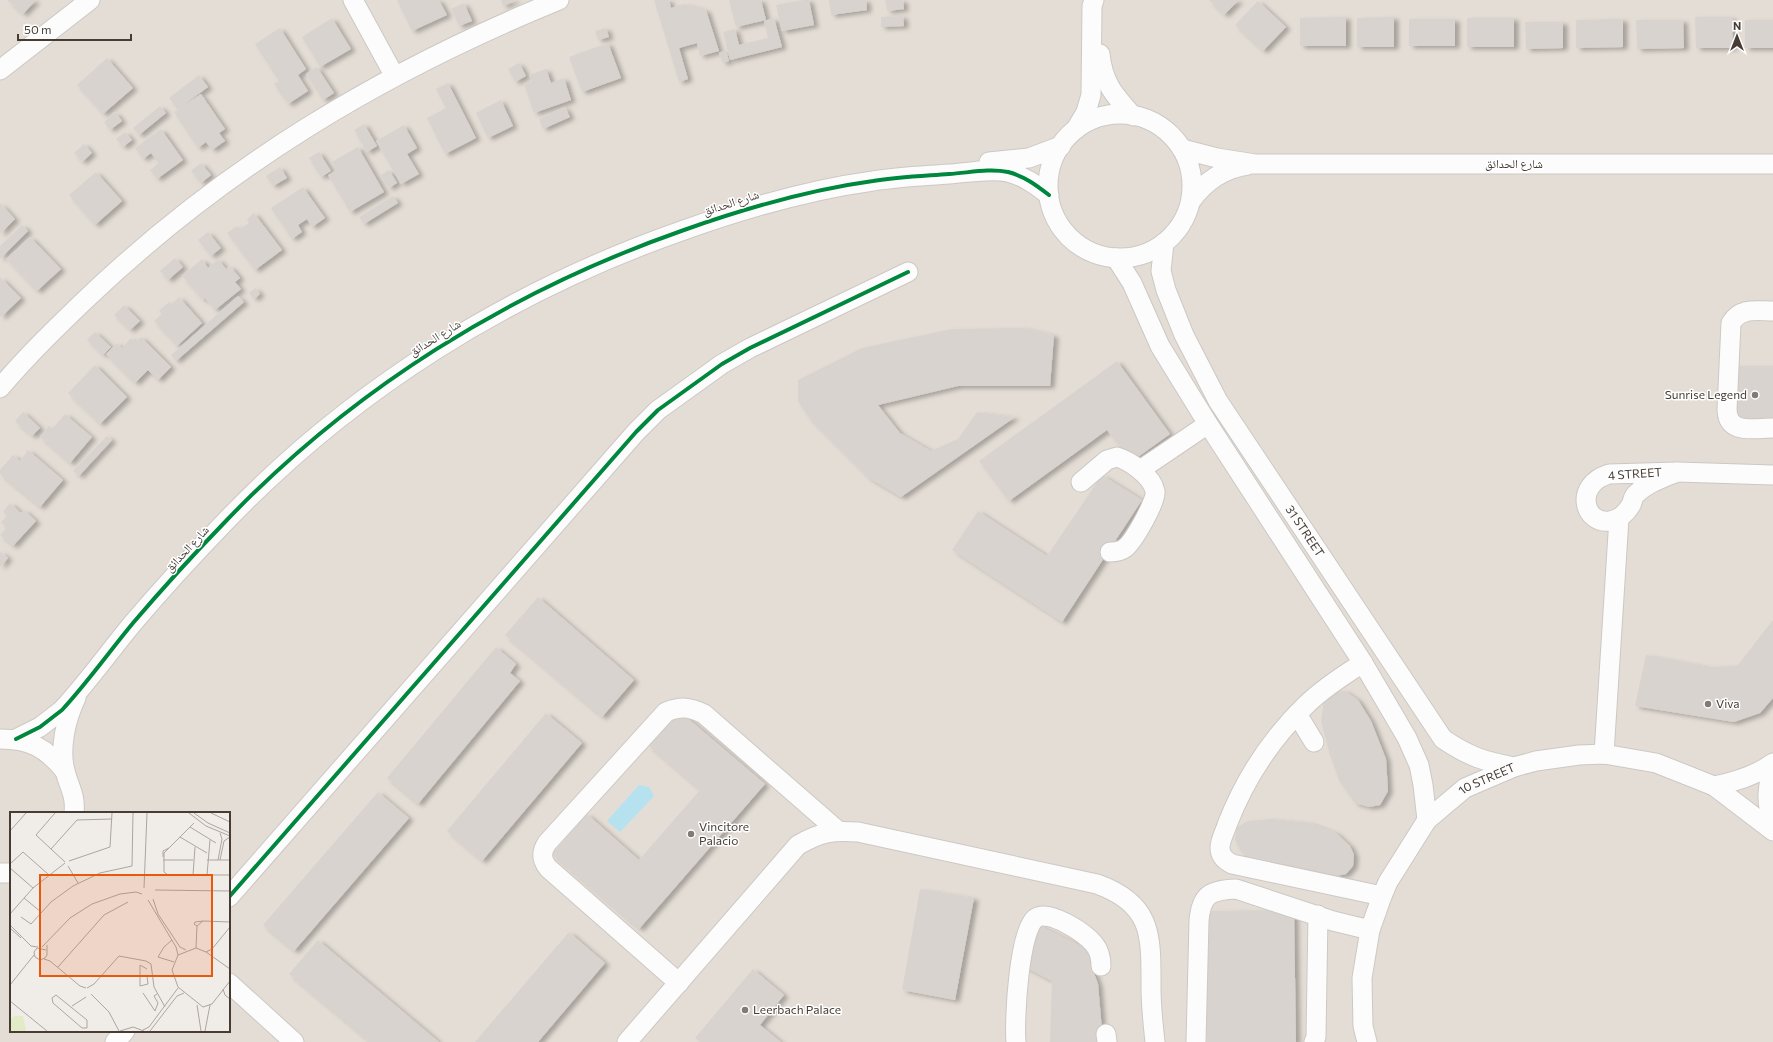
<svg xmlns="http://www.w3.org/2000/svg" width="1773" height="1042" font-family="Commissioner,'Noto Naskh Arabic',sans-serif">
	<defs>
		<filter id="shadow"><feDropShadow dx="4.5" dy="2.5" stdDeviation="2" flood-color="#0004"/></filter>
	</defs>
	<rect width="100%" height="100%" fill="#f0ece8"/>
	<path fill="#e4ddd5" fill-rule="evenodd" d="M0,0H1773V1042H0ZM11,813H229V1031H11Z"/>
	<path fill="#b6e2f0" d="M639,785L649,787L654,796L620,832L607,821Z"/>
	<g fill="#d8d3cf" filter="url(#shadow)">
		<path d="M7,0H36L23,14Z"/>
		<path d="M397,0H439L447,15L412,31Z"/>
		<path d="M501,0H517L503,6Z"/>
		<path d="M654,0H669L671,8L683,4L706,10L719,51L700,56L697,43L679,48L688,79L679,82Z"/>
		<path d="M729,0H761L766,20L736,27Z"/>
		<path d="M804,0H809L814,25L782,31L776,5Z"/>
		<path d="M829,0H866L867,10L831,15Z"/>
		<path d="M885,0H903L904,9L887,11Z"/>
		<path d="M1209,0H1239L1224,15Z"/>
		<path d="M1258,1L1286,27L1263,51L1235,25Z"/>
		<path d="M464,3L472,21L459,26L451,9Z"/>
		<path d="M903,16L904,26L881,27V17Z"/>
		<path d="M1346,17V46H1300V18Z"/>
		<path d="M1394,17V47H1357V18Z"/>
		<path d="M1695,17H1732L1733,48H1696Z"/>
		<path d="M332,18L351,49L320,67L302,37Z"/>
		<path d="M774,18L782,47L730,60L723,32L735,29L739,45L768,38L764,21Z"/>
		<rect x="1467" y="18" width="47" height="29"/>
		<rect x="1409" y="19" width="46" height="27"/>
		<path d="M1623,19V47L1576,48V20Z"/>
		<path d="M1636,20H1683L1684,48L1637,49Z"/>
		<rect x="1745" y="20" width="28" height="28"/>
		<path d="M1525,22H1563V48L1526,49Z"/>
		<path d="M280,28L306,69L298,75L308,91L288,104L274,84L279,81L255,44Z"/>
		<path d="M606,28L609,37L598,40L595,31Z"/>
		<path d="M608,43L621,78L582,92L569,57Z"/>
		<path d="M726,50L729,61L723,63L719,53Z"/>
		<path d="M107,58L133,88L103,114L77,85Z"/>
		<path d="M519,63L526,76L515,82L508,69Z"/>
		<path d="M317,67L334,93L323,100L306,74Z"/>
		<path d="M546,69L551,83L564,78L571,100L534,113L524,84L532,81L529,75Z"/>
		<path d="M199,75L208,87L185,104L201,94L225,129L219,133L225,141L212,150L206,142L198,148L174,112L178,110L169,98Z"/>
		<path d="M448,83L476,138L445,154L427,118L446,108L436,89Z"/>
		<path d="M501,100L513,126L488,138L476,113Z"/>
		<path d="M160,106L166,113L139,135L133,128Z"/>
		<path d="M565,107L570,117L543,129L539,119Z"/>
		<path d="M115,112L122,121L110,130L104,122Z"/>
		<path d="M364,124L377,146L367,152L354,130Z"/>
		<path d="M404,125L417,148L407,154L419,174L401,184L376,141Z"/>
		<path d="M161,129L183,160L157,179L150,170L159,163L151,153L143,159L135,148Z"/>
		<path d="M125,132L132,140L123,147L116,139Z"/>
		<path d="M84,144L92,153L82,162L74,153Z"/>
		<path d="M358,147L384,192L350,212L328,175L337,170L332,162Z"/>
		<path d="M319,152L331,171L321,177L309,158Z"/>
		<path d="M201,163L211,175L201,183L191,171Z"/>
		<path d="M280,167L287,178L273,186L266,176Z"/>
		<path d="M389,170L397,183L389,188L381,175Z"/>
		<path d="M96,172L122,201L95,225L69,195Z"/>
		<path d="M303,187L325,218L312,227L307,219L298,225L302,232L292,239L271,208Z"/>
		<path d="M393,196L398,203L364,224L359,217Z"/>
		<path d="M0,203L15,219L0,234Z"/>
		<path d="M254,213L282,250L255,270L227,233L237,226L239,230L249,223L247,219Z"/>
		<path d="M22,225L28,231L0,259V246Z"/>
		<path d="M208,232L221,248L211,256L198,240Z"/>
		<path d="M30,237L61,269L37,291L6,259Z"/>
		<path d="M175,258L183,267L168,280L160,271Z"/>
		<path d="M202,259L208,268L218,259L226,269L230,266L240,278L235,282L241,289L215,310L205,298L203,300L182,276Z"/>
		<path d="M0,277L21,298L1,317L0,316Z"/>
		<path d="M255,288L260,294L254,299L249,293Z"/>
		<path d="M238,296L244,302L176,361L171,355Z"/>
		<path d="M179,297L202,323L177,346L154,321L162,314L159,311L169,302L172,304Z"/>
		<path d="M124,305L140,321L130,330L114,315Z"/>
		<path d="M1024,328L1054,335L1050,386H958L878,405L900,433L931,451L958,439L977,412L1015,417L901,497L869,478L810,419L798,401V380L862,348L952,329Z"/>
		<path d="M95,332L111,347L103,355L87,340Z"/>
		<path d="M141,337L171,367L158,380L148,370L135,383L106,354L117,343L122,348L131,338L135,342Z"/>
		<path d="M1117,361L1170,434L1131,462L1107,430L1009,501L979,461Z"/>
		<path d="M95,365L127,397L100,424L68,393Z"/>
		<rect x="1737" y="366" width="36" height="58"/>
		<path d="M23,412L40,428L32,436L15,421Z"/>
		<path d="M65,414L92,437L70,463L40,437L49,426L52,429Z"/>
		<path d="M107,436L112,440L79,476L73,471Z"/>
		<path d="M28,450L63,480L40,507L0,474V470L13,455L20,461Z"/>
		<path d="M1102,475L1142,500L1062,622L952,550L978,511L1047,556Z"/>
		<path d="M10,503L21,513L24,510L36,521L13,546L0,535L7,528L1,522L7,516L3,512Z"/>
		<path d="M0,551L8,558L0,567Z"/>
		<path d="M538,597L634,680L602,717L505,635Z"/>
		<path d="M1773,620V698L1760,713L1734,722L1635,706L1646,655L1709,667L1737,666Z"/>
		<path d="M496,647L516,664L510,673L520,681L418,804L387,778Z"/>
		<path d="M1345,691L1358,700L1371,721L1386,759L1388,791L1380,805L1369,807L1355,803L1339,780L1329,752L1321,721L1324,700L1332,692Z"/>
		<path d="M678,710L765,784L639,929L552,854L587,814L639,860L700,790L648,745Z"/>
		<path d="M546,713L582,743L482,861L447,831Z"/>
		<path d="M378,792L409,818L294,951L263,925Z"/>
		<path d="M1272,819L1309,823L1336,833L1350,846L1354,855L1353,866L1346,874L1327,878L1256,861L1242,853L1235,840L1237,827L1248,821Z"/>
		<path d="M920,889L974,898L955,1000L902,990Z"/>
		<path d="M1294,910L1296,1042H1207L1205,911Z"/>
		<path d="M1038,925L1091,951L1090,962L1098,984L1103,1042H1050L1052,981L1023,966Z"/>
		<path d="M569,932L605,963L538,1042H475Z"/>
		<path d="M318,940L439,1042H370L289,974Z"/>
		<path d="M753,969L784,995L760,1025L781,1042H701L695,1038Z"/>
	</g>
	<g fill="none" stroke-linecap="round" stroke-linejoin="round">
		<g stroke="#ccc8c4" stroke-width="21">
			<g id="minor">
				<path d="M353,0L394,75"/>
				<path d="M1100,54C1103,83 1114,95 1133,116"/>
				<path d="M0,70L90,0"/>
				<circle cx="1120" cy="186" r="72"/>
				<path d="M1076,129L1086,112L1091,95L1092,6L1094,0"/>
				<path d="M1182,149L1217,158L1255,164H1773"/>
				<path d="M989,162L1029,158L1061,146"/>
				<path d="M1191,201C1204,182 1224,168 1248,165"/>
				<path id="s1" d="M1164,243L1161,271L1166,290L1184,335L1218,401L1443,739C1470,757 1483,761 1514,767"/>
				<path d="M1116,258L1132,283L1160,346L1208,424L1363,663L1407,738L1419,765L1423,785L1427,820"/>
				<path d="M1773,311C1756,311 1741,307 1731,323L1727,410C1728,435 1755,428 1773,428"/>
				<path d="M0,388C26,357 55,329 84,301C224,167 380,73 559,0"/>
				<path d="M1140,470L1208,424"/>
				<path d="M1677,472C1663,478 1647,483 1636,494C1633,496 1633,501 1631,505C1627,512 1619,520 1610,521C1584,525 1573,485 1609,474Z"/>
				<path d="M1677,472L1773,475"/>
				<path d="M1081,482L1107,460L1117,457C1130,461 1152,476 1155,491C1157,501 1133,542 1125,548C1121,551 1115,552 1110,552"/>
				<path d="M1363,663C1342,676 1322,689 1305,706C1270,740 1244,781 1227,825C1225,832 1220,840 1220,848C1220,856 1226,861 1232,864L1382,896"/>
				<path d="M1297,714L1314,742"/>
				<path d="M0,739C30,739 46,748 65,771"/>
				<path d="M16,739L40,727L62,710C87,683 109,652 133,623C162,589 193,555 224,523C352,389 509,291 684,230C746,208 807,190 873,181C898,177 923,176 949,174C968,173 989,168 1008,172C1024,176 1036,185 1049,195"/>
				<path d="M1604,754L1619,518"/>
				<path d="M1773,764C1769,783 1764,801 1773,820"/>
				<path d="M1714,786C1735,782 1755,776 1773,763"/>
				<path d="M74,813C76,795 69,787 65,771C59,748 66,719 76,698"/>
				<path d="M0,873H11"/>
				<path d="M229,897L636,432L658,410L722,364L750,348L908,272"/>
				<path d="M229,983L294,1042"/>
				<path d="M679,983L548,868C541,859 541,852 547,843L666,712C681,706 690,707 704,714L837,830"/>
				<path d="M1106,1034L1107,1042"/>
				<path d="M115,1042L125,1031"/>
				<path d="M627,1042L798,845C821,832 832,830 858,832L1097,884C1153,904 1151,936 1151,987C1151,1005 1153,1024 1155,1042"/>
				<path d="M1016,1042C1014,1021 1019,928 1036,918C1049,909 1085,933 1094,944C1099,950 1101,958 1101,966"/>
				<path d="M1196,1042L1199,921C1201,894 1211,890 1236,889L1333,921L1370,930"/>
				<path d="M1314,1042L1316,1037L1318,915"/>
				<path id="s2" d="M1367,1042L1363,1026L1362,978L1370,930L1382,896L1388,882L1427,820L1465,788L1514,767L1536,761L1579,755L1604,754L1656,763L1714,786L1773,831"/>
			</g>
		</g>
		<use href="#minor" stroke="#fdfcfc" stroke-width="19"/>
		<g stroke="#fff" stroke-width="6">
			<g id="cycleway">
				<path d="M16,739L40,727L62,710C87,683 109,652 133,623C162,589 193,555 224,523C352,389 509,291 684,230C746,208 807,190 873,181C898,177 923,176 949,174C968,173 989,168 1008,172C1024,176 1036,185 1049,195"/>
				<path d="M229,897L636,432L658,410L722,364L750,348L908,272"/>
			</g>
		</g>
		<use href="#cycleway" stroke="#00873e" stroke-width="4"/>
	</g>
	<g fill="#827a73" stroke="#fff" stroke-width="1.5">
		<circle cx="1755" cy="395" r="4"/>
		<circle cx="1708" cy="704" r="4"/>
		<circle cx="691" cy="834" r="4"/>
		<circle cx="745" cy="1010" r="4"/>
	</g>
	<g text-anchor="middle" stroke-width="3" stroke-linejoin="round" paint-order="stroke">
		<g font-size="12" fill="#463c34" stroke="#fff">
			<text x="1514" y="168">شارع الحدائق</text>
			<text transform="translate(731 203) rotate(-18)" y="4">شارع الحدائق</text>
			<text transform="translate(435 338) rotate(-32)" y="4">شارع الحدائق</text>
			<text transform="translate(1635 474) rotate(-4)" y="4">4 STREET</text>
			<text dy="4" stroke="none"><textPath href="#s1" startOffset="327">31 STREET</textPath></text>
			<text transform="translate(187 549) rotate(-47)" y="4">شارع الحدائق</text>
			<text dy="4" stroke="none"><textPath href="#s2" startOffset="311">10 STREET</textPath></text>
		</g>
		<g font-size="12" fill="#463c34" stroke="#fff" text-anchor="start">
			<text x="1747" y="399" text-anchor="end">Sunrise Legend</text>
			<text x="1716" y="708">Viva</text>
			<text x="699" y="831">Vincitore<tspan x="699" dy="14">Palacio</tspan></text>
			<text x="753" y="1014">Leerbach Palace</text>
		</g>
	</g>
	<g transform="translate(10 812)">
		<rect width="220" height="220" fill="#f0ece8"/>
		<path d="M5,204H13L16,219H0V207Z" fill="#e3ebc6"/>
		<path fill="none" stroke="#aca6a0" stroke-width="1" d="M45,1L26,23L55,50M179,1L196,14L220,24M184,1L198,11L220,21M201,1L220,10M184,11L154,41V60L158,63H220M180,15L206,31M0,19L16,1M170,25L197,41M41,37L67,8L102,7M153,45V39L159,36M153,48H183M197,48H220M208,48L212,27L210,21M210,48L214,29L220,25M59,49L100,35L102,1M0,52L13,40L39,63M58,54L68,71M0,56L23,76M183,63L185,35M197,63L200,28M134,76L137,1M145,78L220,79M14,86L31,100M143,87L148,102L170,135L176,138M138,88L166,135L168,143M0,102L23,76L55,51M11,105L21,112L41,90L63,74L90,61L122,54L123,1M193,109L220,110M193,109L187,114L184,112L185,110ZM0,113L21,134L28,135M0,116L11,126M162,128L154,135L148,145L164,150M32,135L60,106L82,92L110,82L126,80L132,82M186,136L187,114M36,138L27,136L24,140L25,145L30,148L35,146L37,143V133M196,140L202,137L220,115M34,147L40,149L70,174L76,176M48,155L94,103L118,90M137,157L130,153V174L138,172L137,164M220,157L196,140L186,136L168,143L162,158L168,175L193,195L202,192L220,169M0,173L24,143M77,176L84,172L109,144L136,149L141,152L144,175L155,195M213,177L215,183L220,187M133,181L145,199L148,191L144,184L147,182M81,182L99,200L109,219M46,183L77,208V216H72L43,191L42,186ZM0,189L37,219M187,193L191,219M62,194L76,185M133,218L139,215L168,176M110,219L123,215L134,219M140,219L167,184L174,181M195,219L200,193"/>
		<path fill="#e8590c" fill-opacity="0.15" stroke="#e8590c" stroke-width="2" d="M30,63H202V164H30Z"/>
		<rect width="220" height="220" fill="none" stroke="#463c34" stroke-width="2"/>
	</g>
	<g transform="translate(1737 36)" stroke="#ffffff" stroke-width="3" paint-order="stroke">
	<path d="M0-3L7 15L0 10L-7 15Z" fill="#463c34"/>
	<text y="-6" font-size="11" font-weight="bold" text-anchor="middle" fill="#463c34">N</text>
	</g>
	<path d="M18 34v6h113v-6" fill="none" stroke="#463c34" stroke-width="2"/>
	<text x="24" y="34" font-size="12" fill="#463c34" stroke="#ffffff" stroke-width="3" paint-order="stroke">50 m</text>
</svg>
